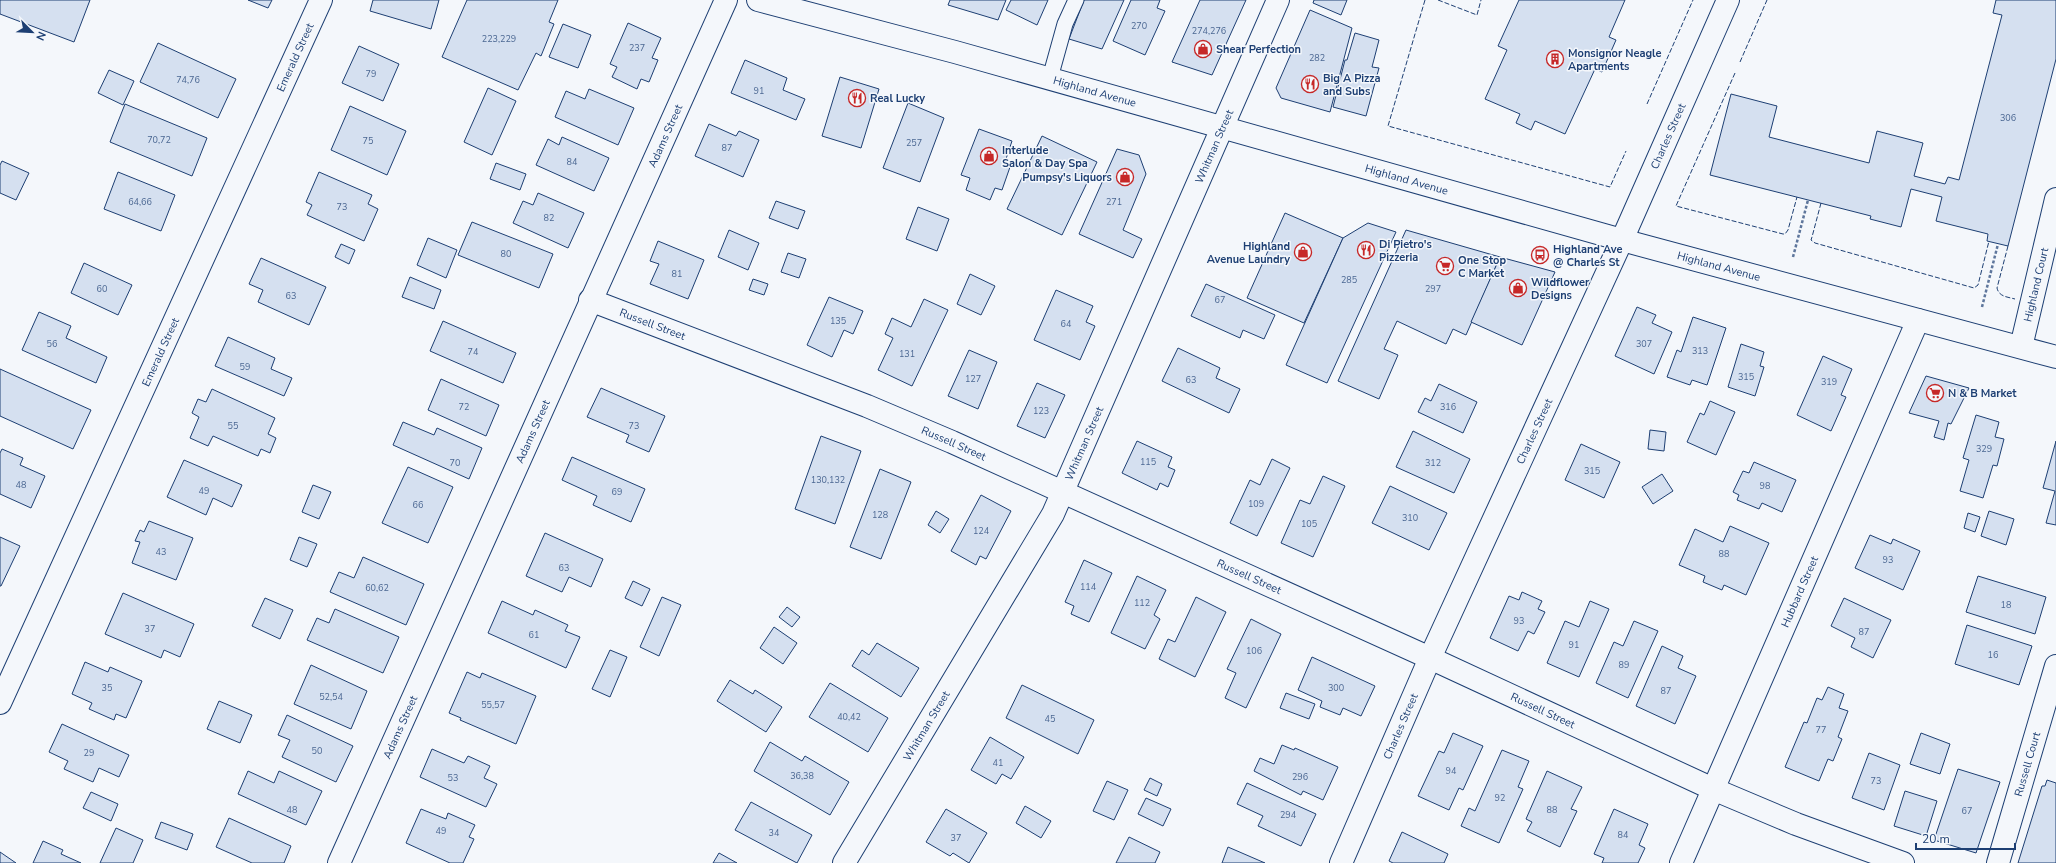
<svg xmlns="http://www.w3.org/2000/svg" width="2056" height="863" font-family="'Nunito Sans',sans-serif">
	<rect width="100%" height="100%" fill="#f4f7fb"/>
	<g fill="#d5e0f0" stroke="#1d3f73">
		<path d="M0,0H90L74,42L0,14Z"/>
		<path d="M248,0H272L268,8Z"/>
		<path d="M373,0H439L431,29L370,11Z"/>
		<path d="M467,0H558L549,22L554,24L541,56L536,53L518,90L442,57Z"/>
		<path d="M950,0H1006L998,20L948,5Z"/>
		<path d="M1011,0H1048L1037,25L1006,10Z"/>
		<path d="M1084,0H1124L1102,49L1069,39Z"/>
		<path d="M1131,0H1160L1157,8L1165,11L1145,55L1113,41Z"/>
		<path d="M1200,0H1246L1212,75L1172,62Z"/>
		<path d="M1314,0H1347L1341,15L1313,3Z"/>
		<path d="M1519,0H1625L1609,37L1616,40L1602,72L1595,69L1565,134L1535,121L1531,130L1516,123L1520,114L1485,99L1507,50L1498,46Z"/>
		<path d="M1996,0H2056V59L2008,246L1987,241L1988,234L1936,221L1942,197L1911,189L1901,227L1870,219L1871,216L1710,175L1731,94L1777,106L1769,137L1869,163L1877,131L1923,143L1914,176L1945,184L1948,177L1959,180L2002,15L1993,13Z"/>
		<path d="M1310,10L1352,28L1330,112L1281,98L1276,88Z"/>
		<path d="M628,23L661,38L652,58L658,60L649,82L641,79L637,89L612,77L617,67L610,64Z"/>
		<path d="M563,24L591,35L578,68L549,57Z"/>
		<path d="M1355,33L1379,40L1372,67L1379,68L1366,116L1333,107L1345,60H1347Z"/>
		<path d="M158,43L236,79L218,118L140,82Z"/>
		<path d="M359,46L399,64L383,101L342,83Z"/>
		<path d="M745,60L787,78L783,90L805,99L796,120L731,93Z"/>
		<path d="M109,70L134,81L123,105L98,93Z"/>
		<path d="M840,77L879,89L861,148L822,136Z"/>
		<path d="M488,88L516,101L492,155L464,142Z"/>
		<path d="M589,89L634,108L618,145L555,117L566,91L585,99Z"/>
		<path d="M908,103L944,118L920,182L883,168Z"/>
		<path d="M125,104L207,138L192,176L110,142Z"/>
		<path d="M350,106L406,131L387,175L331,150Z"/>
		<path d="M709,124L736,136L739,131L759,140L743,177L695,156Z"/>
		<path d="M979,129L1012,141L1004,165L1010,167L1002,190L995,188L990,200L966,190L970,178L961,175Z"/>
		<path d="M1042,136L1097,162L1062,235L1007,209Z"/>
		<path d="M562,137L609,158L594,191L536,165L548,139L559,145Z"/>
		<path d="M1117,149L1139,155L1146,174L1123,230L1142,239L1133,258L1079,234Z"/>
		<path d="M2,161L29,173L16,200L0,193V165Z"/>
		<path d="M496,163L526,174L520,190L490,179Z"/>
		<path d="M118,172L175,195L161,231L104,209Z"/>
		<path d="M319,172L372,195L368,204L378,209L364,241L307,215L312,205L306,202Z"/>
		<path d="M538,193L584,213L568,248L513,223L523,201L533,205Z"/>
		<path d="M776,201L805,211L798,229L769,218Z"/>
		<path d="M918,207L949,219L937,251L906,239Z"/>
		<path d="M1285,213L1343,238L1304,323L1247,298Z"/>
		<path d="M472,222L553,254L539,288L458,255Z"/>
		<path d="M1368,223L1396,232L1327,383L1286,365L1343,238Z"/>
		<path d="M729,230L759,243L748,270L718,257Z"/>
		<path d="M1406,230L1500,257L1466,335L1453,329L1446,344L1397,321L1384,349L1398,355L1379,399L1338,381Z"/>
		<path d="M428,238L457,250L446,278L417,265Z"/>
		<path d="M658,241L704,260L688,299L650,284L659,264L650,261Z"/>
		<path d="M341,244L355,250L349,264L335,257Z"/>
		<path d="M788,253L806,259L799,278L781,272Z"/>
		<path d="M1500,257L1555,272L1522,345L1471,322Z"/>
		<path d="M261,258L326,287L309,325L258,302L263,290L249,284Z"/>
		<path d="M84,263L132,285L118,315L71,293Z"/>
		<path d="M970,274L995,286L981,315L957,304Z"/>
		<path d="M410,277L441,290L434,309L402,297Z"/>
		<path d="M753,279L768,284L764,295L749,290Z"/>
		<path d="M1206,284L1275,315L1264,339L1243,330L1240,338L1191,316Z"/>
		<path d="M1056,290L1093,306L1086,322L1095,326L1080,360L1034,340Z"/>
		<path d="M829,297L863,311L853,334L844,330L832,357L807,345Z"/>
		<path d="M924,299L948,310L912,386L878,370L893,338L885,334L892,318L911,327Z"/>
		<path d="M1637,307L1656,315L1652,323L1672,332L1654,374L1615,356Z"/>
		<path d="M39,312L71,326L66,338L107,357L96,383L22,350Z"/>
		<path d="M1693,317L1726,328L1707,385L1692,380L1690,385L1667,377L1677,350L1681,352Z"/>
		<path d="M443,321L516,353L503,383L430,351Z"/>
		<path d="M228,337L275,358L271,369L292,378L284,396L215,366Z"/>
		<path d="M1741,344L1764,352L1760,366L1764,367L1755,396L1728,387Z"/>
		<path d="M1178,348L1220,368L1216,378L1240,389L1229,413L1162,381Z"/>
		<path d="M969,350L997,362L978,409L948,396Z"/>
		<path d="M1823,356L1852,369L1841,395L1846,397L1831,431L1797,415Z"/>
		<path d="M0,369L91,410L73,449L0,416Z"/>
		<path d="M1926,376L1969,388L1951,424L1948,423L1944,440L1934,437L1939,421L1909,413Z"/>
		<path d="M441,379L499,405L486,436L428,410Z"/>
		<path d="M1037,383L1065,395L1045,438L1017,426Z"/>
		<path d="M1439,384L1477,402L1463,433L1418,412L1425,398L1431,401Z"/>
		<path d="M601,388L665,416L649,452L626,442L629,435L587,417Z"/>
		<path d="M212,389L275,418L268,434L276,438L270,453L261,449L258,456L213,436L208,446L190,438L199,417L192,413L198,399L206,402Z"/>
		<path d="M1710,401L1735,412L1716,455L1687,442L1700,413L1704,415Z"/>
		<path d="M1976,415L1999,422L1995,437L2004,439L1997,466L1993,465L1983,498L1960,491L1969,460L1963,458Z"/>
		<path d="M403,422L434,435L437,428L482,448L469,479L393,445Z"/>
		<path d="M1650,430L1666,432L1664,451L1648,449Z"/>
		<path d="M1413,431L1470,459L1454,493L1396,467Z"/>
		<path d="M821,436L861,451L835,524L795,509Z"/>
		<path d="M1137,441L1172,457L1168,467L1175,470L1168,487L1160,483L1157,490L1122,473Z"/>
		<path d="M2056,441V525L2046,523L2055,491L2043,488Z"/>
		<path d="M1581,444L1620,462L1604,498L1565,480Z"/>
		<path d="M2,449L23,458L20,465L45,476L31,508L0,494V453Z"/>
		<path d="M572,457L645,489L631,522L593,505L597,496L562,480Z"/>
		<path d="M1272,459L1290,468L1257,536L1230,523L1250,480L1260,485Z"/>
		<path d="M184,460L242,485L232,507L213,498L206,515L167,497Z"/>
		<path d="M1754,462L1796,480L1782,512L1762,503L1759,509L1737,500L1739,495L1733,492L1743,471L1749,473Z"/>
		<path d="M408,467L453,487L428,543L382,523Z"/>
		<path d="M880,469L911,482L881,559L850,547Z"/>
		<path d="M1662,474L1673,491L1653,504L1642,487Z"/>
		<path d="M1323,476L1345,486L1313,557L1281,543L1300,500L1310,504Z"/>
		<path d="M313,485L331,492L319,519L302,512Z"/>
		<path d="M1390,486L1447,513L1429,550L1372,523Z"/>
		<path d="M981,495L1011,511L986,559L980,556L976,565L951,551Z"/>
		<path d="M936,511L949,519L940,533L928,525Z"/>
		<path d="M1989,511L2014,519L2006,545L1981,536Z"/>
		<path d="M1968,513L1980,517L1975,532L1964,528Z"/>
		<path d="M149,521L193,538L176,580L132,563L140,542L135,541L140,530L144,532Z"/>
		<path d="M1730,526L1769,543L1746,595L1724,585L1722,590L1703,582L1705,576L1679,565L1695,529L1723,542Z"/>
		<path d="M545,533L603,559L591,587L569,577L562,592L526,576Z"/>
		<path d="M1870,535L1891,544L1893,539L1920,551L1903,590L1855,568Z"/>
		<path d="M0,537L20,546L1,586H0Z"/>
		<path d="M299,537L317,544L307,567L290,560Z"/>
		<path d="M363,557L424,584L406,625L330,592L339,572L354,578Z"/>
		<path d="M1084,560L1112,573L1089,622L1071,614L1074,606L1065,602Z"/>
		<path d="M1137,576L1166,590L1154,615L1160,619L1145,649L1111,633Z"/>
		<path d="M1978,576L2046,597L2035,634L1966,612Z"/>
		<path d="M633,581L650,589L642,606L625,598Z"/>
		<path d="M1522,592L1542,601L1538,609L1545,612L1534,634L1528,631L1518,651L1490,638L1509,596L1519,600Z"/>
		<path d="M123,593L194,624L180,657L164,650L161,658L105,634Z"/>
		<path d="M662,597L681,605L659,656L640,647Z"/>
		<path d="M1196,597L1226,612L1195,677L1159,659L1168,639L1175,642Z"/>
		<path d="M265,598L293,610L280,639L252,626Z"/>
		<path d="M1844,598L1891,620L1873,658L1851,647L1855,638L1831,626Z"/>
		<path d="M502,601L533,615L535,610L568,625L565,631L580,637L566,668L488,633Z"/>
		<path d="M1590,601L1609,609L1579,677L1547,663L1565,621L1579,627Z"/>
		<path d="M787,607L800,617L792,627L779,617Z"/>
		<path d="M335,609L399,637L383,673L307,640L317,618L329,623Z"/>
		<path d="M1251,619L1281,634L1246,708L1225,698L1236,673L1227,669Z"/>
		<path d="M1634,621L1658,631L1628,698L1596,683L1614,642L1623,646Z"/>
		<path d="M1967,625L2032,646L2019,685L1955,664Z"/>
		<path d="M774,627L797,643L783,664L760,648Z"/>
		<path d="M877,643L919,668L901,697L852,666L862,650L869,655Z"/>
		<path d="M1662,646L1683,656L1678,668L1696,676L1675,724L1636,706Z"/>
		<path d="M610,650L627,657L610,697L592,689Z"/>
		<path d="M1312,657L1375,686L1361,716L1343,708L1340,715L1320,707L1322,701L1298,690Z"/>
		<path d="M85,662L108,672L110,667L142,681L126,718L116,714L114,720L89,709L92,703L72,694Z"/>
		<path d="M311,665L367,691L351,729L294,704Z"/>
		<path d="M467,672L480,678L482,673L536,696L516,744L460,720L461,718L449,713Z"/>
		<path d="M730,680L753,694L755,690L782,707L766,732L717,701Z"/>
		<path d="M830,683L888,718L868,752L809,717Z"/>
		<path d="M1022,685L1094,720L1078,754L1006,718Z"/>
		<path d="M1828,687L1844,694L1839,708L1848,711L1838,737L1842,739L1833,761L1828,759L1819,781L1785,767L1804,722L1807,723L1817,698L1822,700Z"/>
		<path d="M1286,693L1315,704L1309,719L1280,708Z"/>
		<path d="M219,701L252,715L240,743L207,729Z"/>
		<path d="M287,715L353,746L336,782L282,757L290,740L278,735Z"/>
		<path d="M62,724L129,755L119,777L99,768L93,782L64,769L68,761L49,752Z"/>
		<path d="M1453,733L1483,746L1463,790L1459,788L1449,810L1418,796L1439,751L1444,753Z"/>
		<path d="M1921,733L1950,744L1940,774L1910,764Z"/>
		<path d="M990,737L1024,757L1011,779L1002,774L996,784L971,770Z"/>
		<path d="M770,742L802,761L805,756L849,782L830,815L754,771Z"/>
		<path d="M1282,745L1294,750L1295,748L1338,767L1323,800L1303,791L1301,795L1254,771L1260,758L1274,764Z"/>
		<path d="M432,749L464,763L468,756L490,766L484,778L497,784L486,807L420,777Z"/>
		<path d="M1502,750L1529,761L1518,787L1523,789L1499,843L1461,826L1469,808L1475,811Z"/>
		<path d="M1869,753L1900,765L1884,810L1852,798Z"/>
		<path d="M1958,769L2000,782L1976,853L1934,840Z"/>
		<path d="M248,771L274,783L279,771L322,791L306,825L238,794Z"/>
		<path d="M1547,771L1582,787L1571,809L1577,811L1560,847L1527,831L1532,822L1526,819Z"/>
		<path d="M1150,778L1162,784L1157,796L1144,790Z"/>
		<path d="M2047,780L2056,783V863H2018L2042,786H2045Z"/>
		<path d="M1107,781L1128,790L1114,820L1093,811Z"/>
		<path d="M1247,783L1316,814L1301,846L1258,826L1263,816L1237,804Z"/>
		<path d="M1905,791L1937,801L1926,836L1894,826Z"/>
		<path d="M91,792L118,804L111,821L83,808Z"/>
		<path d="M1146,798L1171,809L1163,826L1138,814Z"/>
		<path d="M751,802L812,835L797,863L735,830Z"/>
		<path d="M1025,806L1051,821L1041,838L1016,823Z"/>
		<path d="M421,809L446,819L448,813L475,825L469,837L474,839L463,863H450L406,843Z"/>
		<path d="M946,809L987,833L969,863L953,853L950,856L926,842Z"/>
		<path d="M1614,809L1648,824L1639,845L1645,848L1638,863H1602L1604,858L1594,854Z"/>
		<path d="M229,818L291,846L284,863H252L216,847Z"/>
		<path d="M161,822L193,834L187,850L155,838Z"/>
		<path d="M116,828L143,840L133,863H100Z"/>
		<path d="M1402,832L1448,854L1444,863H1393L1389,861Z"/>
		<path d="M1129,837L1160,852L1155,863H1116Z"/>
		<path d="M43,841L63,850L61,854L81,863H33Z"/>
		<path d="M1228,847L1265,863H1222Z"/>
		<path d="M0,852L16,863H0Z"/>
		<path d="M719,853L737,863H713Z"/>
	</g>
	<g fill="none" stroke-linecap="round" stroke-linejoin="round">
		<g stroke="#1d3f73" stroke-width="17">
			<path id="service" d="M1050,78L1065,24L1076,0"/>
		</g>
		<g stroke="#1d3f73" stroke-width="24">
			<g id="minor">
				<path id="s1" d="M590,300L867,406L952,442L1430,658L1713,789L1796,824L1903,863"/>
				<path id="s2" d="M2021,347L2056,199"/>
				<path id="s3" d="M0,703L321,0"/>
				<path id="s4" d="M339,863L726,0"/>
				<path id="s5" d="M844,863L1053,514L1278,0"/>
				<path id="s6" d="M1681,863L1918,320"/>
				<path id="s7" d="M1998,863L2056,666"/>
			</g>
		</g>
		<g stroke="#1d3f73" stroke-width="24">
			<g id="tertiary">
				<path id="s8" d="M1341,863L1430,658L1622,240L1728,0"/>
			</g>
		</g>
		<g stroke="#1d3f73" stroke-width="24">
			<g id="secondary">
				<path id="s9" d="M758,0L955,52L1622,240L2056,357"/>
			</g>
		</g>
		<g stroke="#5e769c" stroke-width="2.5" stroke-dasharray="3 2" stroke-linecap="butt">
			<path d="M1793,257L1808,200"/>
			<path d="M1982,307L1998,244"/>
		</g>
		<use href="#service" stroke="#f4f7fb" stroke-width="15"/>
		<use href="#minor" stroke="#f4f7fb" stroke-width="22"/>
		<use href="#tertiary" stroke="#f4f7fb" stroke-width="22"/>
		<use href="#secondary" stroke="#f4f7fb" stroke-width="22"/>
		<g stroke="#1d3f73" stroke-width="1" stroke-dasharray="5 2" stroke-linecap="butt">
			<path d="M1425,0L1388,126L1610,187L1626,151"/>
			<path d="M1438,0L1477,15L1481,0"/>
			<path d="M1740,62L1767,0"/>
			<path d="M1735,73L1676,206L1783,234H1785L1788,230L1797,197"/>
			<path d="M1647,104L1693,0"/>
			<path d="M1821,203L1812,237L1811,240L1815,243L1974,288L1978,285L1989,241"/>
			<path d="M2008,246L1997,288C1999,297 2008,297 2015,299"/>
		</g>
	</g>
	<defs>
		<g id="shop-ring" transform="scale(0.9)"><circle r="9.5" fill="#f4f7fb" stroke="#c62828" stroke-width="1.5"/><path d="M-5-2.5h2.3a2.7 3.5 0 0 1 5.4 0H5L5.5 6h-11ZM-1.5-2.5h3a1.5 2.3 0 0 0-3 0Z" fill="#c62828"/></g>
		<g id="building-ring" transform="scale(0.9)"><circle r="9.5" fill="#f4f7fb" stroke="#c62828" stroke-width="1.5"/><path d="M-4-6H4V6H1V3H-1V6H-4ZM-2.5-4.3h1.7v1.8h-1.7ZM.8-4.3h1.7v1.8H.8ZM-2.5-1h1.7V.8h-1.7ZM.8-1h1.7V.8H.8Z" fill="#c62828"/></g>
		<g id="restaurant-ring" transform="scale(0.9)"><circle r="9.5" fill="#f4f7fb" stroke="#c62828" stroke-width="1.5"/><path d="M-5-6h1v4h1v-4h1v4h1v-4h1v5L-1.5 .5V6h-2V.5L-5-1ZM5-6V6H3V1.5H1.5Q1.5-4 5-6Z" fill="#c62828"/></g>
		<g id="bus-ring" transform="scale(0.9)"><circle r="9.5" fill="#f4f7fb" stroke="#c62828" stroke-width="1.5"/><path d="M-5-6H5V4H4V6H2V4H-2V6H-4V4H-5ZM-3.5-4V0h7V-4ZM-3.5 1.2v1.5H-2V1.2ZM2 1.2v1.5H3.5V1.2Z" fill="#c62828"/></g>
		<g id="supermarket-ring" transform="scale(0.9)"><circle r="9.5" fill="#f4f7fb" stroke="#c62828" stroke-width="1.5"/><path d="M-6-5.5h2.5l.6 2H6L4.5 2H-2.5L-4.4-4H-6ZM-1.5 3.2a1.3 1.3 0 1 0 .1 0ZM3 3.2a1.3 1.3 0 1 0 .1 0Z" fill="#c62828"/></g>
	</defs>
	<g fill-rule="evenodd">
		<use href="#shop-ring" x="1203" y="49"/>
		<use href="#building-ring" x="1555" y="59"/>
		<use href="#restaurant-ring" x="1310" y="84"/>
		<use href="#restaurant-ring" x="857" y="98"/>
		<use href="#shop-ring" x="989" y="156"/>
		<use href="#shop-ring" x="1125" y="177"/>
		<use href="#restaurant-ring" x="1366" y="250"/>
		<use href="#shop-ring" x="1303" y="252"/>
		<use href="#bus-ring" x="1540" y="255"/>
		<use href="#supermarket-ring" x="1445" y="266"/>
		<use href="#shop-ring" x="1518" y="288"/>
		<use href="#supermarket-ring" x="1935" y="393"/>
	</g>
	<g text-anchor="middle" stroke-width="3" stroke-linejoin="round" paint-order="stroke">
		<g font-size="9" fill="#4b6792">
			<text x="1139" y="29">270</text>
			<text x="1209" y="34">274,276</text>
			<text x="499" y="42">223,229</text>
			<text x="637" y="51">237</text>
			<text x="1317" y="61">282</text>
			<text x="371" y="77">79</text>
			<text x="188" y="83">74,76</text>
			<text x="759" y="94">91</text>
			<text x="2008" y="121">306</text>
			<text x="159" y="143">70,72</text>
			<text x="368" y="144">75</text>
			<text x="914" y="146">257</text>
			<text x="727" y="151">87</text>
			<text x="572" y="165">84</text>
			<text x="140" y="205">64,66</text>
			<text x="1114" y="205">271</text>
			<text x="342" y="210">73</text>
			<text x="549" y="221">82</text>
			<text x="506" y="257">80</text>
			<text x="677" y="277">81</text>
			<text x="1349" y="283">285</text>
			<text x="102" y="292">60</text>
			<text x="1433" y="292">297</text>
			<text x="291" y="299">63</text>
			<text x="1220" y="303">67</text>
			<text x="838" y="324">135</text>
			<text x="1066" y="327">64</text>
			<text x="52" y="347">56</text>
			<text x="1644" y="347">307</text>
			<text x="1700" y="354">313</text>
			<text x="473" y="355">74</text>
			<text x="907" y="357">131</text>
			<text x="245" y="370">59</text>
			<text x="1746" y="380">315</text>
			<text x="973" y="382">127</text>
			<text x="1191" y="383">63</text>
			<text x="1829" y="385">319</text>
			<text x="464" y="410">72</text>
			<text x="1448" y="410">316</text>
			<text x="1041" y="414">123</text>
			<text x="233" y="429">55</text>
			<text x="634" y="429">73</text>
			<text x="1984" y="452">329</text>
			<text x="1148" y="465">115</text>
			<text x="455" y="466">70</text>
			<text x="1433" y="466">312</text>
			<text x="1592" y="474">315</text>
			<text x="828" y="483">130,132</text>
			<text x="21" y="488">48</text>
			<text x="1765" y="489">98</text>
			<text x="204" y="494">49</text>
			<text x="617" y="495">69</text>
			<text x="1256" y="507">109</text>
			<text x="418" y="508">66</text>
			<text x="880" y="518">128</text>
			<text x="1410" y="521">310</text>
			<text x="1309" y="527">105</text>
			<text x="981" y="534">124</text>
			<text x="161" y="555">43</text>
			<text x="1724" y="557">88</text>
			<text x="1888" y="563">93</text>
			<text x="564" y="571">63</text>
			<text x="1088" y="590">114</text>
			<text x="377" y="591">60,62</text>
			<text x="1142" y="606">112</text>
			<text x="2006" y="608">18</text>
			<text x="1519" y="624">93</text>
			<text x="150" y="632">37</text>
			<text x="1864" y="635">87</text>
			<text x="534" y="638">61</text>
			<text x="1574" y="648">91</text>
			<text x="1254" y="654">106</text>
			<text x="1993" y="658">16</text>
			<text x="1624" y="668">89</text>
			<text x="107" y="691">35</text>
			<text x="1336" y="691">300</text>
			<text x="1666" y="694">87</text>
			<text x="331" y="700">52,54</text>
			<text x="493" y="708">55,57</text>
			<text x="849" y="720">40,42</text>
			<text x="1050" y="722">45</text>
			<text x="1821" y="733">77</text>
			<text x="317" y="754">50</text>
			<text x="89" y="756">29</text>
			<text x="998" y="766">41</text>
			<text x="1451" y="774">94</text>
			<text x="802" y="779">36,38</text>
			<text x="1300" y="780">296</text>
			<text x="453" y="781">53</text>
			<text x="1876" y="784">73</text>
			<text x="1500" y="801">92</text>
			<text x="292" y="813">48</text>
			<text x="1552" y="813">88</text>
			<text x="1967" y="814">67</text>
			<text x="1288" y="818">294</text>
			<text x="441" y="834">49</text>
			<text x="774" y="836">34</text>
			<text x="1623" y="838">84</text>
			<text x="956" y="841">37</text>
		</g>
		<g font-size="11" font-weight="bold" fill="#1d3f73" stroke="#f4f7fb" text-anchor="start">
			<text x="1216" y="53">Shear Perfection</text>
			<text x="1568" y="57">Monsignor Neagle<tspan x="1568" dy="13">Apartments</tspan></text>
			<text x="1323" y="82">Big A Pizza<tspan x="1323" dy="13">and Subs</tspan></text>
			<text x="870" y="102">Real Lucky</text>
			<text x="1002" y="154">Interlude<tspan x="1002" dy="13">Salon &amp; Day Spa</tspan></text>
			<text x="1112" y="181" text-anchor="end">Pumpsy's Liquors</text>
			<text x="1379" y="248">Di Pietro's<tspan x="1379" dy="13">Pizzeria</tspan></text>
			<text x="1290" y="250" text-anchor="end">Highland<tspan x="1290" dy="13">Avenue Laundry</tspan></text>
			<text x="1553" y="253">Highland Ave<tspan x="1553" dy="13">@ Charles St</tspan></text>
			<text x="1458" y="264">One Stop<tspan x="1458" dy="13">C Market</tspan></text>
			<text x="1531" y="286">Wildflower<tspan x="1531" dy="13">Designs</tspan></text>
			<text x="1948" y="397">N &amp; B Market</text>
		</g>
		<g font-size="11" fill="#1d3f73" stroke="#f4f7fb">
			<text dy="4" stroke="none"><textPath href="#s3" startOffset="710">Emerald Street</textPath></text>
			<text dy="4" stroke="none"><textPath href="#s9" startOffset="349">Highland Avenue</textPath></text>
			<text dy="4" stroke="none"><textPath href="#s4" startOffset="797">Adams Street</textPath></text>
			<text dy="4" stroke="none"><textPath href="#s8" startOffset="797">Charles Street</textPath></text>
			<text dy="4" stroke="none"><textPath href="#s5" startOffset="808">Whitman Street</textPath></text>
			<text dy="4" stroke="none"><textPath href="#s9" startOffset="673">Highland Avenue</textPath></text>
			<text dy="4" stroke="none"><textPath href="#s9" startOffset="997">Highland Avenue</textPath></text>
			<text dy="4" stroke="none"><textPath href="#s2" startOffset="64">Highland Court</textPath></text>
			<text dy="4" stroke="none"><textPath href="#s1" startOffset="67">Russell Street</textPath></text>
			<text dy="4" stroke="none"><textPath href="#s3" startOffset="386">Emerald Street</textPath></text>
			<text dy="4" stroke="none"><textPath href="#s4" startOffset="473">Adams Street</textPath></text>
			<text dy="4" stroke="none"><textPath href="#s8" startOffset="473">Charles Street</textPath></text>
			<text dy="4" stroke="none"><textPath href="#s1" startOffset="391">Russell Street</textPath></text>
			<text dy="4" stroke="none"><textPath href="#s5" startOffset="484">Whitman Street</textPath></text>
			<text dy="4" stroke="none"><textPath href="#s1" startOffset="715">Russell Street</textPath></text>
			<text dy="4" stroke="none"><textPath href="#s6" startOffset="296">Hubbard Street</textPath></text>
			<text dy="4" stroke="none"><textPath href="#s1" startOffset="1038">Russell Street</textPath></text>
			<text dy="4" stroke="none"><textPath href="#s5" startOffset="160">Whitman Street</textPath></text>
			<text dy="4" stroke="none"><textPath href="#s8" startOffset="149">Charles Street</textPath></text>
			<text dy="4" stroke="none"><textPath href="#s4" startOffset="149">Adams Street</textPath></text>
			<text dy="4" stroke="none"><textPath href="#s7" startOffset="103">Russell Court</textPath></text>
		</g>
	</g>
	<g transform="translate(32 32) rotate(114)" stroke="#f4f7fb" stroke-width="3" paint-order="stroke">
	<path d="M0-3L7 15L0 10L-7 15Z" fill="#1d3f73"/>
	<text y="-6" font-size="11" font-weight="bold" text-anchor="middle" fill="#1d3f73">N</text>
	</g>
	<path d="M1916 843v6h99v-6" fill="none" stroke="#1d3f73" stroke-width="2"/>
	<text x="1922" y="843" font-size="12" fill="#1d3f73" stroke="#f4f7fb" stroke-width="3" paint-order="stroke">20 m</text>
</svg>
